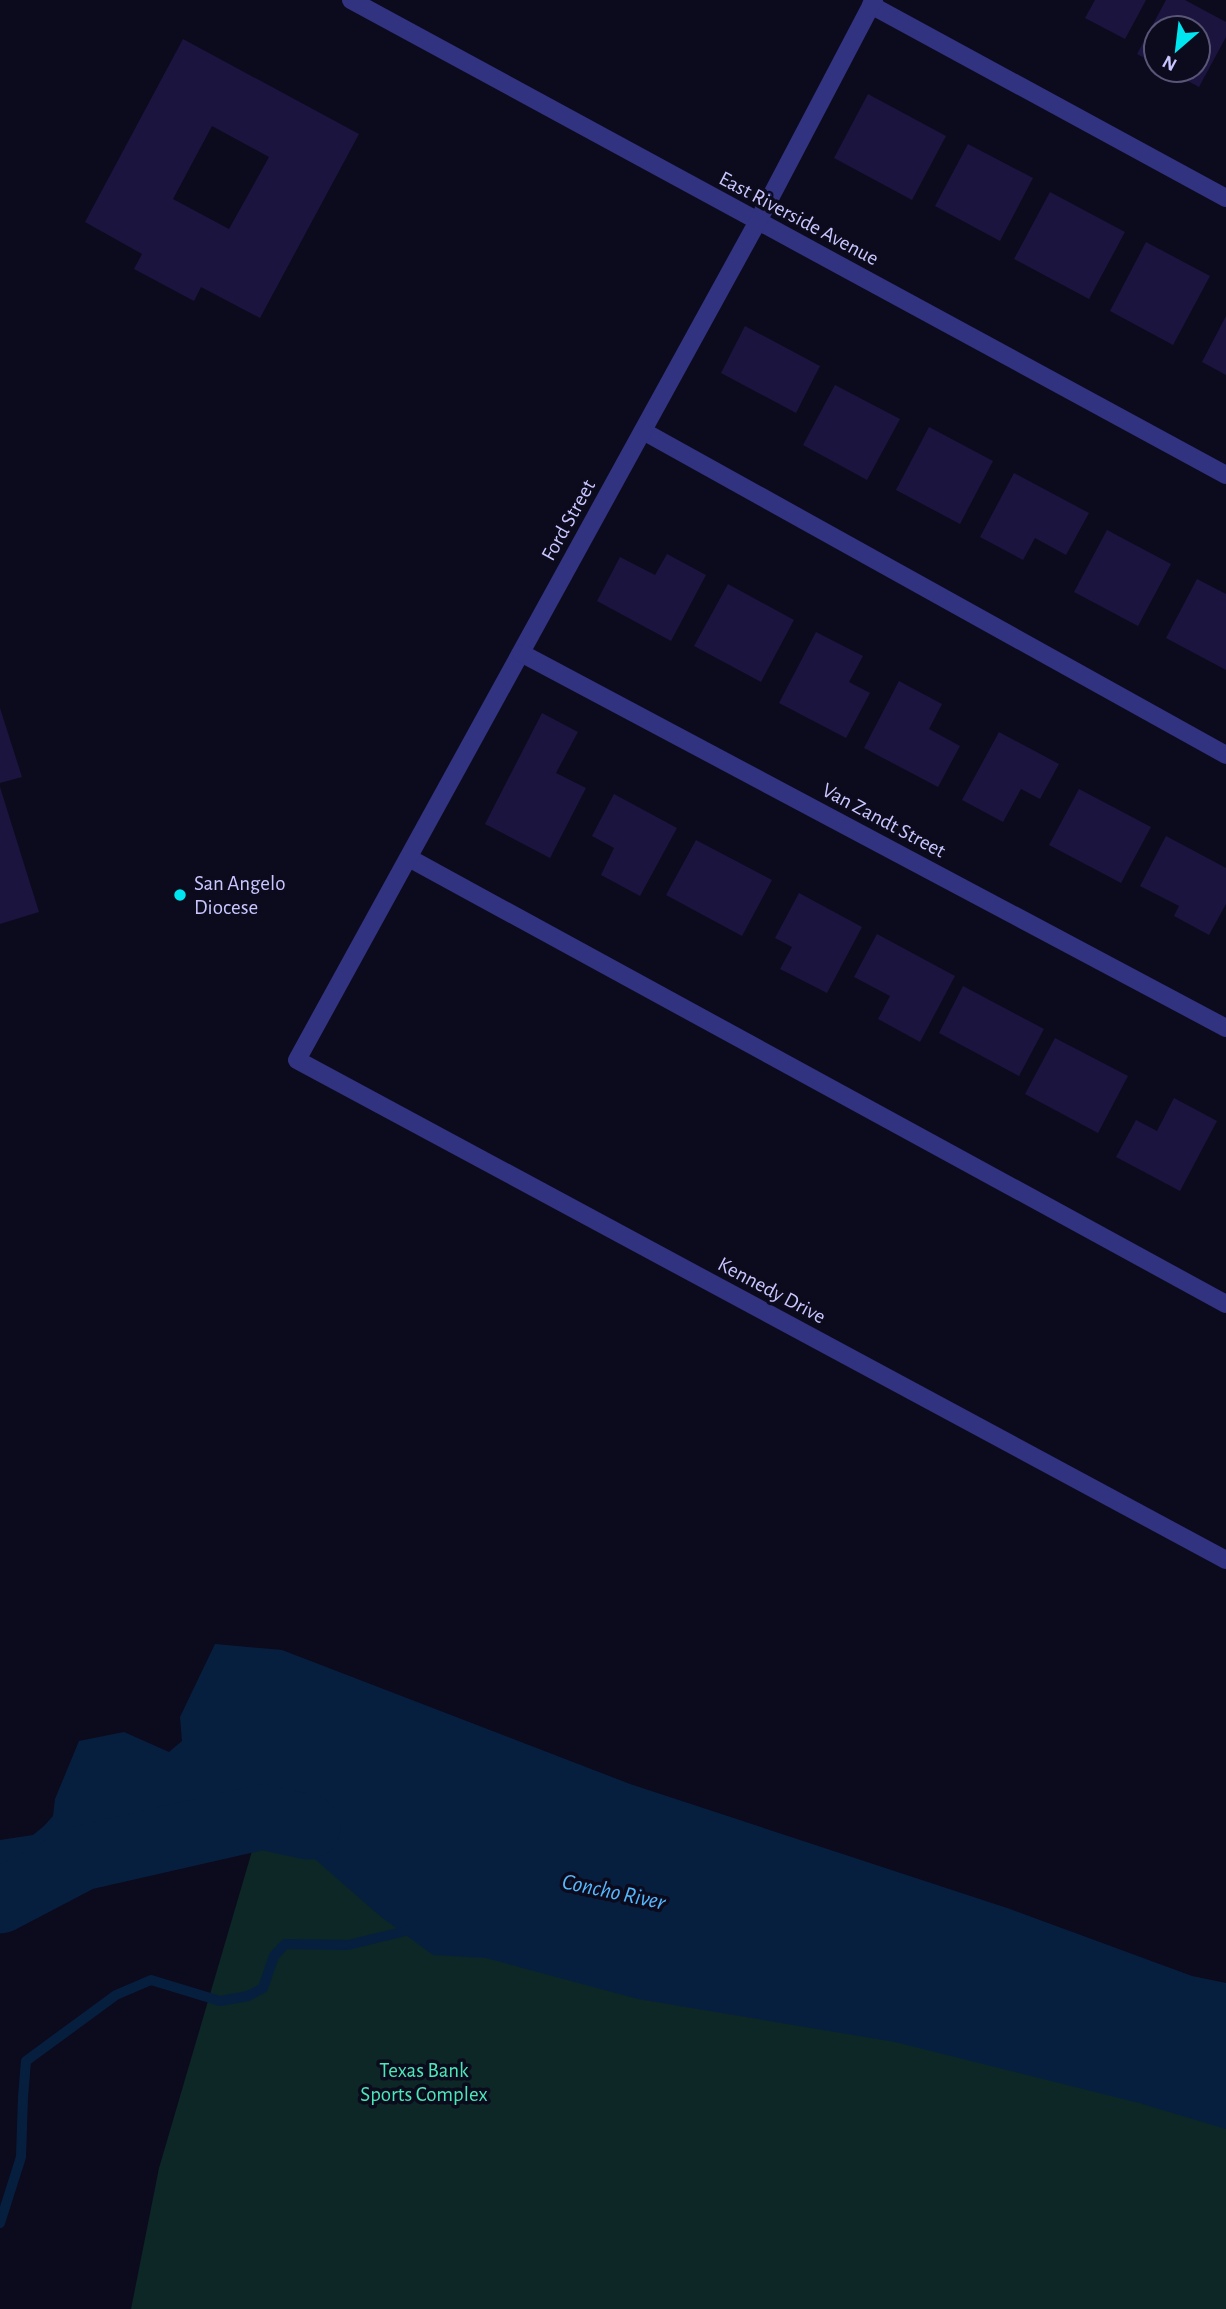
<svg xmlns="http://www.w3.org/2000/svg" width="1226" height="2309" font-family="'Alegreya Sans',sans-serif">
	<rect width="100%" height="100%" fill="#0c0a1d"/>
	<path fill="#0c2725" d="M262,1817L1226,2061V2309H131L159,2168Z"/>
	<path fill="#071f3f" d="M215,1644L282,1650L630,1784L1010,1909L1192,1976L1226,1983V2129L1139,2103L895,2042L638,1999L486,1958L433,1955L380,1916L284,1832L203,1826L49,1880L0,1892V1840L33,1835L44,1826L53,1816L55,1799L79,1741L124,1732L169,1752L182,1741L180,1717Z"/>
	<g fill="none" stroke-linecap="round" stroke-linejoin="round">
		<path stroke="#071f3f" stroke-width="10" d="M0,2223L21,2157L23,2097L26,2061L116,1995L151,1980L220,2001L248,1996L263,1988L274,1956L285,1944L348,1945L414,1929"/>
		<path stroke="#071f3f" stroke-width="65" d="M0,1901L82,1858L262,1817L308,1827"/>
	</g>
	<g fill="#1b143f" fill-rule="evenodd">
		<path d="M1095,0H1146L1125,39L1085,18Z"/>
		<path d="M1166,0H1185L1226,22V37L1199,87L1167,70H1198V28H1156V64L1137,54Z"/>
		<path d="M183,39L359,134L260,318L201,287L194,301L134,269L142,254L85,222ZM212,126L269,157L229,229L173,199Z"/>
		<path d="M868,94L946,136L912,200L834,158Z"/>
		<path d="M968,144L1033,178L1000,241L935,206Z"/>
		<path d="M1050,192L1125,232L1089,299L1014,259Z"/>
		<path d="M1146,242L1210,276L1173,345L1110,311Z"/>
		<path d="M1226,316V375L1202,362Z"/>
		<path d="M745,326L820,366L796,413L721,373Z"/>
		<path d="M835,385L900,419L867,480L803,445Z"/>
		<path d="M929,427L993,461L960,524L896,490Z"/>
		<path d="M1014,473L1089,513L1066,555L1035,538L1023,560L980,537Z"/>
		<path d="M1107,530L1171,564L1138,626L1074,592Z"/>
		<path d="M667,554L706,575L671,641L597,601L620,557L655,575Z"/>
		<path d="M1197,579L1226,594V670L1166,638Z"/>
		<path d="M728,584L794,620L761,682L694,646Z"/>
		<path d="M816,632L863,656L849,682L870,693L846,738L779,703Z"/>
		<path d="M899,681L942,704L929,729L960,746L938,787L864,748Z"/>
		<path d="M0,708L22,777L0,783Z"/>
		<path d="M542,713L578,732L556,773L586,788L550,858L485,824Z"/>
		<path d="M999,732L1059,764L1040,799L1021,789L1003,822L962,800Z"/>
		<path d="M0,787L39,912L0,924Z"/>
		<path d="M1079,789L1151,827L1121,883L1049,845Z"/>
		<path d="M614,794L677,828L640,896L601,875L614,848L592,836Z"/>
		<path d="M1166,836L1226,868V904L1209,935L1174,916L1179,906L1140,886Z"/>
		<path d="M696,840L772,880L742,936L666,895Z"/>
		<path d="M799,893L862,927L827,993L780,969L792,947L775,938Z"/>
		<path d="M877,934L955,976L920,1042L878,1019L890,996L854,977Z"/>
		<path d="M963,986L1044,1029L1019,1076L939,1033Z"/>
		<path d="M1055,1038L1128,1076L1098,1133L1025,1094Z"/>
		<path d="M1174,1098L1217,1121L1180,1191L1116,1157L1136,1120L1157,1131Z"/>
	</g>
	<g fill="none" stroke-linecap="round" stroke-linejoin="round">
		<g stroke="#313280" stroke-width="18">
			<path d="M871,5L1226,198"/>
			<path d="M643,431L1226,755"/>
			<path d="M409,858L1226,1304"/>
		</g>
		<g stroke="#313280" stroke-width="18">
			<path d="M351,0L1226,475"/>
			<path d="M874,0L758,221L297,1060L1226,1560"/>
			<path d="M521,653L1226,1028"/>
		</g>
	</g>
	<circle fill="#00e6f1" stroke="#0c0a1d" stroke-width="2.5" cx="180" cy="895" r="7"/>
	<g text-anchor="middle" stroke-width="7" stroke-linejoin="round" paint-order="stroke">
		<g font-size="21" fill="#c9c6ff" stroke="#0c0a1d">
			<text transform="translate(799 218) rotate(28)" y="7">East Riverside Avenue</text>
			<text transform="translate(568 520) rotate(-61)" y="7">Ford Street</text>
			<text transform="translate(884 820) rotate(28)" y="7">Van Zandt Street</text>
			<text transform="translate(772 1290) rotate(28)" y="7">Kennedy Drive</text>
		</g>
		<g font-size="21" fill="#c9c6ff" stroke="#0c0a1d" text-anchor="start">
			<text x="194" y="890">San Angelo<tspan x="194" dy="24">Diocese</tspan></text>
		</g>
		<g font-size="21" fill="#49e8b7" stroke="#0c0a1d">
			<text x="424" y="2077">Texas Bank<tspan x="424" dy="24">Sports Complex</tspan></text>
		</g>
		<g font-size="23" font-style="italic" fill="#54b9ff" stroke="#0c0a1d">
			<text transform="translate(614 1891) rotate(12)" y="8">Concho River</text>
		</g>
	</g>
	<g transform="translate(1177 49) rotate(208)"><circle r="33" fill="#0c0a1d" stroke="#585577" stroke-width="2"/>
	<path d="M0-5L12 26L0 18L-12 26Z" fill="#00e6f1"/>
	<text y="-10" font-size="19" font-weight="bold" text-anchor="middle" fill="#c9c6ff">N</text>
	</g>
</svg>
